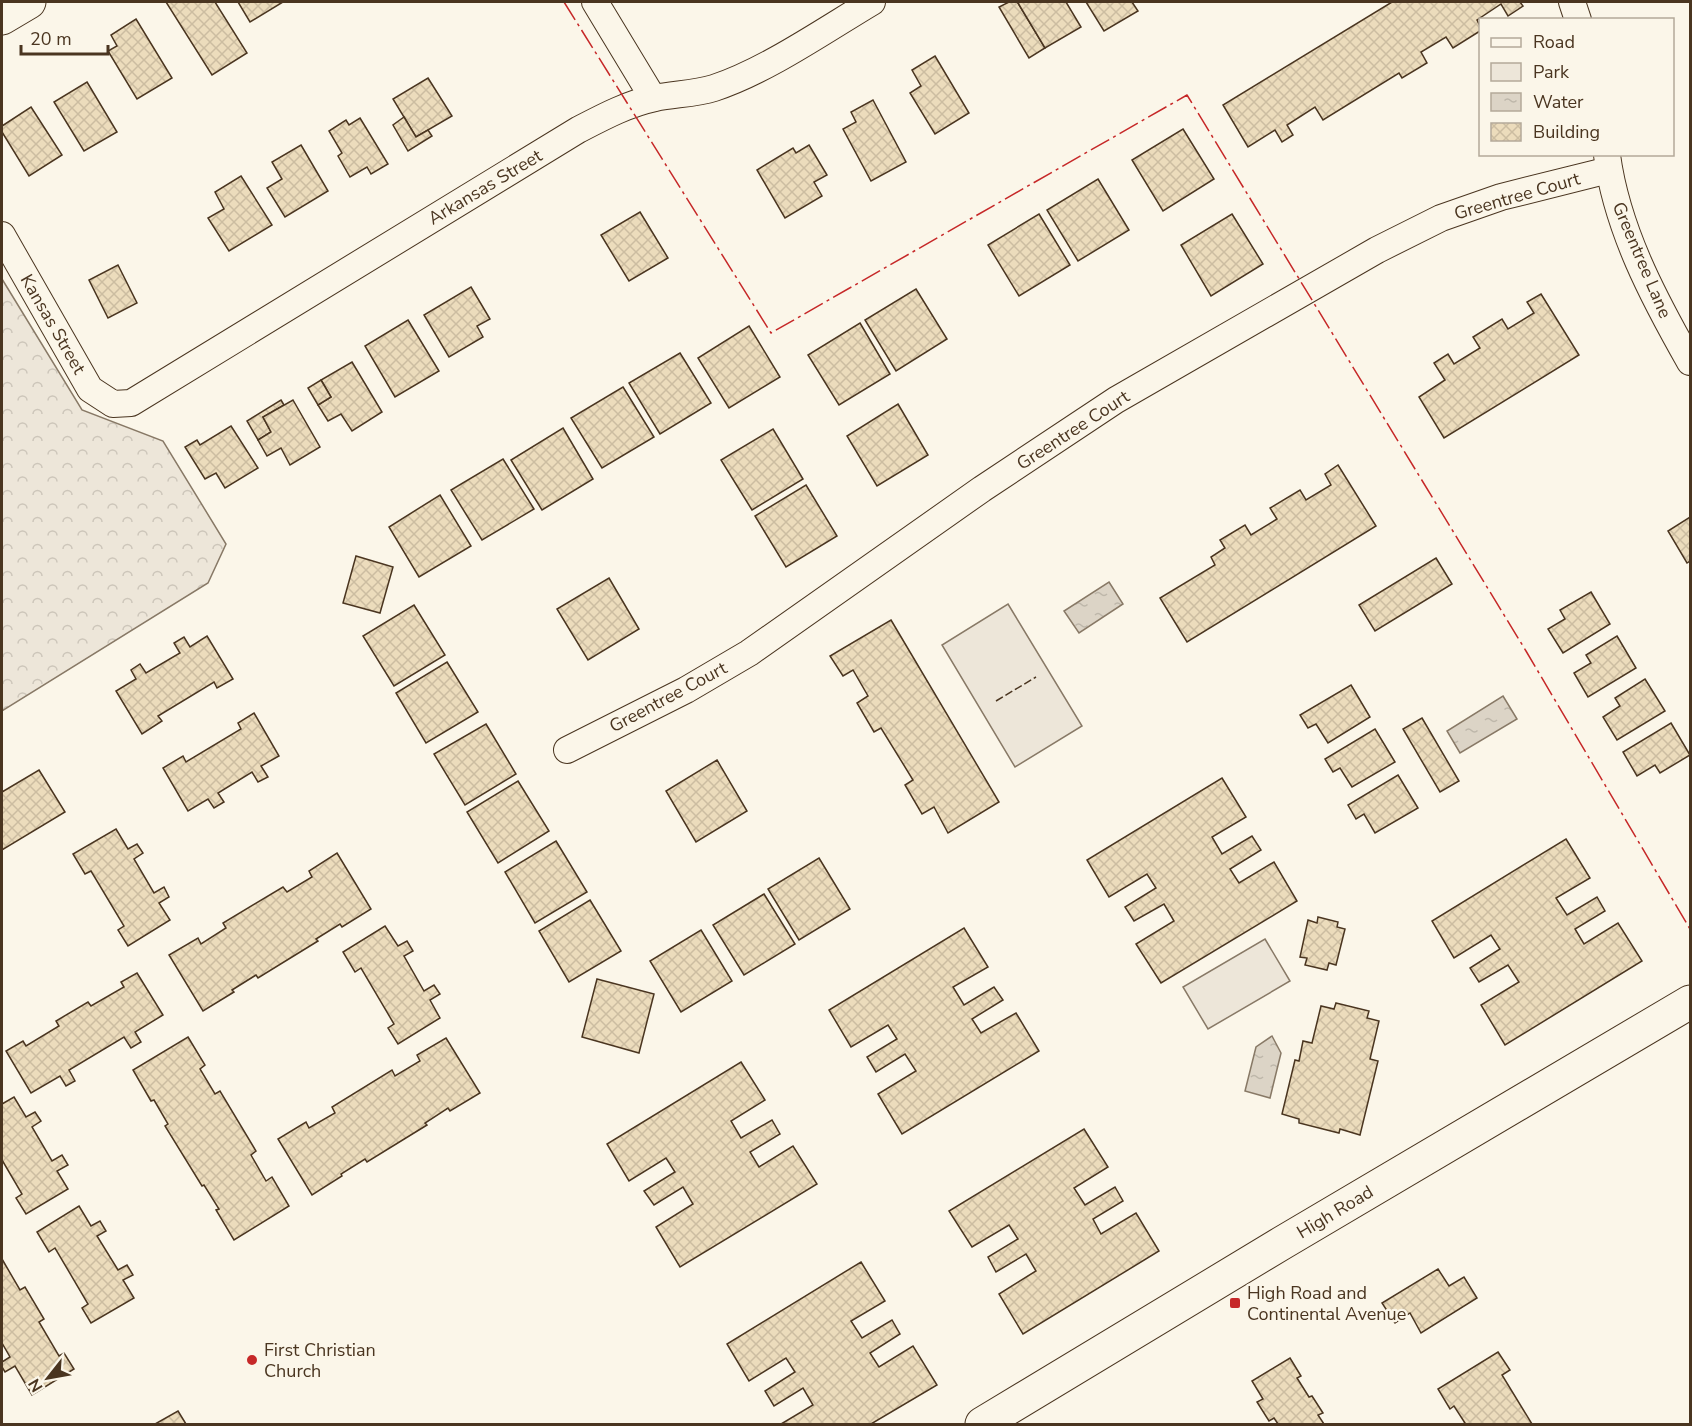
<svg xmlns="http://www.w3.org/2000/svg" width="1692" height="1426" font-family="'Nunito Sans',sans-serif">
	<defs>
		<pattern id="forest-crowns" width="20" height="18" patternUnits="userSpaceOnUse" patternTransform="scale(1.5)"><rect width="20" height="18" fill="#ede6d9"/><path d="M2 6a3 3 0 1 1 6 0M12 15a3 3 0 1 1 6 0" fill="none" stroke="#cdc6ba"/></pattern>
		<pattern id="water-ripples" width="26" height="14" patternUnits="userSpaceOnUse" patternTransform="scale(1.5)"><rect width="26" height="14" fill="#dcd4c6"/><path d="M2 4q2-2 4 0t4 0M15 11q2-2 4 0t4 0" fill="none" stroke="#beb7aa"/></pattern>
		<pattern id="building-cross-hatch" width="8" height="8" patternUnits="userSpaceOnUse" patternTransform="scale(1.5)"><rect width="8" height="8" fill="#ecdcbc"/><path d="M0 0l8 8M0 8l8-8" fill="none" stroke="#ccbda1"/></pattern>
	</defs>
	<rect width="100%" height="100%" fill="#fbf6e9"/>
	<path fill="url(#forest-crowns)" stroke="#887966" stroke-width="1.5" d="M2,279L82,410L163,441L226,544L208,583L2,711Z"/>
	<g fill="#ede6d9" stroke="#887966" stroke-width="1.5">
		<path d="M1008,604L1082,726L1015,767L942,645Z"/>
		<path d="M1265,939L1290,981L1208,1029L1183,987Z"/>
	</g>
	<g fill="url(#water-ripples)" stroke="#887966" stroke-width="1.5">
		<path d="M1109,582L1123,604L1079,633L1064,611Z"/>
		<path d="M1503,696L1517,719L1460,753L1447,731Z"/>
		<path d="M1272,1036L1281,1053L1270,1098L1245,1091L1256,1047Z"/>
	</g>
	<g fill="url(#building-cross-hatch)" stroke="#4a3520" stroke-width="1.5">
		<path d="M166,2H215L247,53L212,75Z"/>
		<path d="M238,2H283L250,22Z"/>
		<path d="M1009,2H1020L1018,3L1045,48L1029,58L999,7Z"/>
		<path d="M1020,2H1066L1081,27L1045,48L1018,3Z"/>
		<path d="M1086,2H1132L1138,11L1104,31Z"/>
		<path d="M1392,2H1520L1523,6L1508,16L1501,4L1477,20L1480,26V31L1453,48L1446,37L1421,52L1427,63L1402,78L1399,73L1323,120L1315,107L1287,125L1293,135L1282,142L1275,130L1248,147L1223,105Z"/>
		<path d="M136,19L172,78L137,99L108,51L117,46L111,35Z"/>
		<path d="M935,56L969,113L935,134L910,93L921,86L912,70Z"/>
		<path d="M428,78L452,116L416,137L393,99Z"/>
		<path d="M87,82L117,132L84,151L54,102Z"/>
		<path d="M873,100L906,162L871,181L843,129L856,122L851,112Z"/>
		<path d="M31,107L62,155L29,176L2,132V126Z"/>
		<path d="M404,117L416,137L428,130L432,136L408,151L393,125Z"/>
		<path d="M360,118L388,164L371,174L367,167L350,177L338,156L342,153L329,131L346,120L349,125Z"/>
		<path d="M1183,129L1214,179L1163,211L1132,160Z"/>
		<path d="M301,145L328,191L285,217L267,188L282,179L272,162Z"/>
		<path d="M809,145L827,175L814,182L822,196L785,218L757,170L793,148L796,153Z"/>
		<path d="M241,176L272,225L229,251L208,218L224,209L215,192Z"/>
		<path d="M1098,179L1129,230L1078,261L1047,210Z"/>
		<path d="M640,212L668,258L629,281L601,235Z"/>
		<path d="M1039,214L1070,265L1019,296L988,245Z"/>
		<path d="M1232,214L1263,264L1211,296L1181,245Z"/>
		<path d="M118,265L137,303L108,318L89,280Z"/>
		<path d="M471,287L490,319L477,326L483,337L449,357L424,315Z"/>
		<path d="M916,289L947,339L896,371L865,320Z"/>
		<path d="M1541,294L1579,355L1444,438L1419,397L1445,380L1434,363L1448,354L1454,364L1480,348L1473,337L1502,319L1508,329L1534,313L1527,302Z"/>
		<path d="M408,320L439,371L395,397L365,346Z"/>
		<path d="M860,323L890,374L839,405L808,355Z"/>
		<path d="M749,326L780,377L729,408L698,358Z"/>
		<path d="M680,353L711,403L660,434L629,383Z"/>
		<path d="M352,362L382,412L352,431L341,414L328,421L318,405L331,397L321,380Z"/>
		<path d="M321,380L331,397L318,405L308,388Z"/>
		<path d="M623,387L654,437L602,468L571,418Z"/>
		<path d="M281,400L284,405L263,417L271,432L258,440L247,421Z"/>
		<path d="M293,400L320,447L290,465L281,448L267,456L258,440L271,432L263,417Z"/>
		<path d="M898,404L928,455L877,486L847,436Z"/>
		<path d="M231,426L258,468L225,488L216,473L205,479L185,447L197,440L200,445Z"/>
		<path d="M563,428L593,479L542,510L511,460Z"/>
		<path d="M773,429L803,479L752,510L721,460Z"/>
		<path d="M503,459L534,509L482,540L451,490Z"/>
		<path d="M1338,465L1376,526L1187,642L1160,598L1215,565L1211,557L1225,548L1220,540L1245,525L1251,535L1277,519L1270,508L1300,490L1306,500L1331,485L1325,474Z"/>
		<path d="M806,485L837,536L786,567L755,516Z"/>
		<path d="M440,495L471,546L419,577L389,527Z"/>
		<path d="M1690,517V561L1687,563L1668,531Z"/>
		<path d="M356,556L393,567L380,613L343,603Z"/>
		<path d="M1436,558L1452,584L1375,631L1359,605Z"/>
		<path d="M609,578L639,629L588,660L557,609Z"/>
		<path d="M1591,592L1610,624L1563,653L1548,629L1565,619L1560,610Z"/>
		<path d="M414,605L445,655L394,686L363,636Z"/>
		<path d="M891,620L999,802L948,833L934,807L922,814L905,785L913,780L881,728L874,732L857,703L868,696L853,670L843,676L830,656Z"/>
		<path d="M207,636L233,679L217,688L214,682L158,716L162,721L142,734L116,691L136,679L131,670L140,664L146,673L180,653L174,643L184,637L190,647Z"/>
		<path d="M1617,636L1636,668L1588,697L1574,673L1591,663L1586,655Z"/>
		<path d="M447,662L478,712L426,743L396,693Z"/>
		<path d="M1645,679L1665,711L1617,740L1603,717L1620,706L1615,698Z"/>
		<path d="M1351,685L1370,717L1328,743L1316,724L1308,728L1300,715Z"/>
		<path d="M254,713L279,756L261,766L268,777L258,782L252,772L218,793L224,802L214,808L208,799L188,811L163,768L183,756L186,762L241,729L238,723Z"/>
		<path d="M1422,718L1459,781L1440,792L1403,729Z"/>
		<path d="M1671,723L1690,755L1660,773L1655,765L1637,776L1623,752Z"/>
		<path d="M486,724L516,774L465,805L434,754Z"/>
		<path d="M1375,729L1395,762L1352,787L1340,768L1333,772L1325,759Z"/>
		<path d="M717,760L747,811L696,842L666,791Z"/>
		<path d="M39,770L65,812L2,850V792Z"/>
		<path d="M1398,775L1418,808L1375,833L1364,814L1356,819L1348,805Z"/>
		<path d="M1222,778L1246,817L1212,837L1222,854L1252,836L1261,850L1230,869L1239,883L1274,862L1297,901L1161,983L1136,944L1174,921L1164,904L1134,921L1125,907L1156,888L1147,874L1109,897L1087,860Z"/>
		<path d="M518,781L549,831L498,863L467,812Z"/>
		<path d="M116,829L128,849L137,844L143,853L134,859L154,893L164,887L169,897L159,903L170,920L128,946L118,930L124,926L91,871L85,874L73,854Z"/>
		<path d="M1566,839L1590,878L1556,898L1567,915L1597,897L1605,911L1575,929L1584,944L1618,923L1642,961L1505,1045L1481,1005L1519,982L1508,965L1479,982L1470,968L1500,949L1491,935L1454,958L1432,921Z"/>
		<path d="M556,841L587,892L535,923L505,872Z"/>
		<path d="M337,853L371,909L342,927L340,924L316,939L318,941L258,978L256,975L232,990L234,992L203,1011L169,955L198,938L201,944L226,928L223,923L283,887L287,892L312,877L309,871Z"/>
		<path d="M819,858L850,909L799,940L768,889Z"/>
		<path d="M764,894L795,944L744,975L713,925Z"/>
		<path d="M590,900L621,951L569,982L539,931Z"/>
		<path d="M1318,917L1338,922L1337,927L1345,929L1336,965L1329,963L1327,970L1305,965L1307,958L1300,957L1308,920L1317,923Z"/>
		<path d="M385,926L398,946L407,941L413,951L404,956L424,991L434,985L440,994L430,1000L440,1018L398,1044L388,1028L394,1024L361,968L355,972L343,952Z"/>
		<path d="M964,928L988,967L953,987L964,1005L994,987L1003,1000L972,1019L981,1033L1016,1013L1039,1051L902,1134L878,1094L916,1071L905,1054L876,1072L867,1057L897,1039L888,1025L851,1047L829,1010Z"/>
		<path d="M701,930L732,981L681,1012L650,961Z"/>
		<path d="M137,973L163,1015L135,1032L141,1042L131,1048L124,1037L69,1070L75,1081L66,1086L60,1076L31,1093L6,1051L23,1041L26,1046L59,1026L56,1021L88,1002L91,1006L124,987L121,982Z"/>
		<path d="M597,979L654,994L639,1053L582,1037Z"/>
		<path d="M1336,1003L1369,1011L1367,1018L1379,1021L1370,1059L1378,1061L1360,1135L1340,1129L1339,1133L1299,1123V1119L1282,1114L1295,1060L1299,1061L1303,1041L1312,1043L1321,1006L1334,1009Z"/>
		<path d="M188,1037L205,1065L200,1069L215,1094L220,1091L256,1151L251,1155L266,1181L272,1177L289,1206L234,1240L216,1210L219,1209L204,1185L202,1186L165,1126L168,1124L154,1100L151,1101L133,1070Z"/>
		<path d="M446,1038L480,1093L450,1111L448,1108L425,1123L427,1125L367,1162L365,1159L341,1174L342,1176L312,1195L278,1139L306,1122L309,1128L335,1113L332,1107L392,1070L395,1076L420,1061L417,1055Z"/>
		<path d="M741,1062L765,1100L731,1121L741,1138L772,1120L780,1134L750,1152L759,1167L793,1146L817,1184L680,1267L656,1227L693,1204L683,1187L654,1205L644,1191L675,1172L666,1158L629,1181L607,1144Z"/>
		<path d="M14,1097L26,1117L35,1112L41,1121L32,1127L52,1161L62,1155L68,1165L57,1171L68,1189L26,1214L16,1198L22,1194L2,1160V1104Z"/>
		<path d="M1084,1129L1108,1167L1074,1188L1085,1205L1115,1187L1123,1201L1093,1219L1101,1234L1136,1213L1159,1251L1023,1334L999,1294L1036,1271L1026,1254L996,1272L988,1257L1018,1239L1009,1225L972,1247L949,1211Z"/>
		<path d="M79,1206L91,1226L100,1221L106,1231L97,1236L118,1270L127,1265L133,1275L123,1280L134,1298L91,1323L82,1308L88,1304L55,1248L49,1252L37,1232Z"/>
		<path d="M2,1259L20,1290L25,1287L44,1319L39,1322L59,1356L64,1353L74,1369L32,1395L15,1366L5,1372L2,1367V1362L10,1357L2,1343Z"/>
		<path d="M861,1262L885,1301L851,1321L862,1338L892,1320L900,1334L870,1353L879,1367L913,1346L937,1385L871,1424H781L813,1405L803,1388L774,1406L765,1391L795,1372L786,1358L749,1381L727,1344Z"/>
		<path d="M1438,1269L1449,1286L1464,1277L1477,1298L1421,1333L1410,1313L1395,1323L1382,1303Z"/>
		<path d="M1498,1352L1510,1370L1502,1375L1532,1424H1463L1465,1423L1454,1406L1450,1409L1438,1389Z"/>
		<path d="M1290,1358L1301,1376L1297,1378L1309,1397L1312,1396L1323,1413L1318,1415L1324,1424H1278L1274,1418L1269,1421L1257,1402L1263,1399L1252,1381Z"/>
		<path d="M178,1411L186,1424H155Z"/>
	</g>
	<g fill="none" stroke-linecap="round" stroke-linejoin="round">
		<g stroke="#4a3520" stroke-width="28">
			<g id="street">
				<path d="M595,2L653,98"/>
				<path d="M1572,2L1578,20"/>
				<path d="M1607,155C1617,229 1653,297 1690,362"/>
				<path d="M2,235L90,389L113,404L131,403L578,130C603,117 627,104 655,98C674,94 695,94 714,88C766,71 825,30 872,2"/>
				<path d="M567,750L686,690L749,653L982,489L1116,400L1377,250L1441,218L1501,197L1609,170"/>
			</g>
		</g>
		<g stroke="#4a3520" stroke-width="35">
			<g id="secondary">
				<path d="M2,18L29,2"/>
				<path d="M982,1424L1282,1243L1690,1002"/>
			</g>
		</g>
		<use href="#street" stroke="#fbf6e9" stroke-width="26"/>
		<use href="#secondary" stroke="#fbf6e9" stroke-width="33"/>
		<path stroke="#4a3520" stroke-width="1.5" stroke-dasharray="8 3" stroke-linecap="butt" d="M996,701L1036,677"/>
		<path stroke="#c62828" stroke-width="1.5" stroke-dasharray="21 4.5 3 4.5" stroke-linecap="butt" d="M564,2L771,333L1187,95L1526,651L1690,929"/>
	</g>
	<g fill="#c62828" stroke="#fbf6e9" stroke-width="2">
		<rect x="1229" y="1297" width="12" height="12" rx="3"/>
		<circle cx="252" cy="1360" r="6"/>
	</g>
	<g text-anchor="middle" stroke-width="4.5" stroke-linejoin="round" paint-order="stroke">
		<g font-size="18" fill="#4a3520" stroke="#fbf6e9">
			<text transform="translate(485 187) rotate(-31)" y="6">Arkansas Street</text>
			<text transform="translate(1517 196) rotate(-16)" y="6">Greentree Court</text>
			<text transform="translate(1642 260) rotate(67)" y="6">Greentree Lane</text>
			<text transform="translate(53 324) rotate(60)" y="6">Kansas Street</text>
			<text transform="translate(1073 430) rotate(-33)" y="6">Greentree Court</text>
			<text transform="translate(668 697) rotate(-28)" y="6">Greentree Court</text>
			<text transform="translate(1335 1212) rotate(-31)" y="6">High Road</text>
		</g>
		<g font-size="18" fill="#4a3520" stroke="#fbf6e9" text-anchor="start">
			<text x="1247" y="1299">High Road and<tspan x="1247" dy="21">Continental Avenue</tspan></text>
			<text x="264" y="1356">First Christian<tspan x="264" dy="21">Church</tspan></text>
		</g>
	</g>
	<rect width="1692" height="1426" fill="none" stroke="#4a3520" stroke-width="6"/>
	<rect x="1479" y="18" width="195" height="138" fill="#fbf6e9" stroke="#b4a999" stroke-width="1.5"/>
	<rect x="1491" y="38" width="30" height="9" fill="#fbf6e9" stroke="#b4a999" stroke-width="1.5"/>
	<text x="1533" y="48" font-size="18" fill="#4a3520">Road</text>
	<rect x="1491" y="63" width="30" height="18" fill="#ede6d9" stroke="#b4a999" stroke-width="1.5"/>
	<text x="1533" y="78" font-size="18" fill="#4a3520">Park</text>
	<rect x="1491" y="93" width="30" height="18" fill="url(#water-ripples)" stroke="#b4a999" stroke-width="1.5"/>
	<text x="1533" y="108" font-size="18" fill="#4a3520">Water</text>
	<rect x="1491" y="123" width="30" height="18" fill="url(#building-cross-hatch)" stroke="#b4a999" stroke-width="1.5"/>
	<text x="1533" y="138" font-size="18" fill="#4a3520">Building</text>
	<g transform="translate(48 1378) rotate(239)" stroke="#fbf6e9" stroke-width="4.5" paint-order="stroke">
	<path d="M0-4.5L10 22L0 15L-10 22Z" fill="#4a3520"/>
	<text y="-9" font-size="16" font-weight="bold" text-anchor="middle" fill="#4a3520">N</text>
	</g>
	<path d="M21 45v9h87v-9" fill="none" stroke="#4a3520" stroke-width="3"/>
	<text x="30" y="45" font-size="18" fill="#4a3520" stroke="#fbf6e9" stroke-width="4.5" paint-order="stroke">20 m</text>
</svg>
